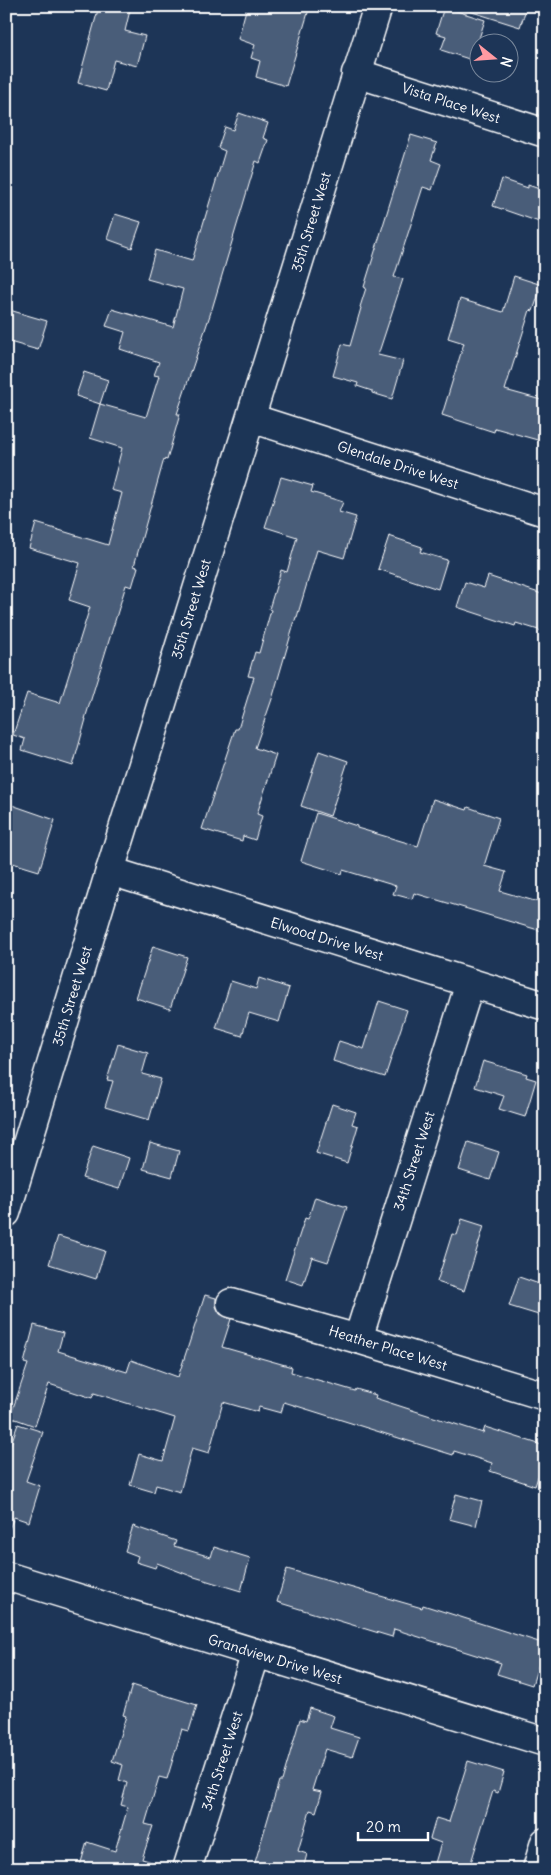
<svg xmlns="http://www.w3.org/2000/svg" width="551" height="1875" font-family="Delius,sans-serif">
	<rect width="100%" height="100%" fill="#1d3557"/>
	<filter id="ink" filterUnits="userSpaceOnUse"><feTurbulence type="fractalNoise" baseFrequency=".02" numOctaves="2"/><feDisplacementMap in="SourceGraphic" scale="10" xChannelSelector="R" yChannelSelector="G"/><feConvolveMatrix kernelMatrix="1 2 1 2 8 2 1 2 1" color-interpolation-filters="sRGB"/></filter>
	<g filter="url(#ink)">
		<g fill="#4a5d79" stroke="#fff">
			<path d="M99,6H131L125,31L145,36L137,66L114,60L106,91L78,83Z"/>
			<path d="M247,6H310L286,86L256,77L260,61L251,58L255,45L238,39Z"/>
			<path d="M467,6H527L520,27L466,10Z"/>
			<path d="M444,7L485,20L472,60L441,50L446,36L436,33Z"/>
			<path d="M239,113L268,123L263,138L268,140L260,163L256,161L212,309L177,414H180L167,460L164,459L134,566L138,567L132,587L126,585L85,719H86L73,766L22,750L25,739L13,735L27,693L60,703L90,607L69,600L80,563L29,548L36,523L108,545L122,493L111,490L122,448L90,438L100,404L146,417L159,376L154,375L159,362L120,349L125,332L106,326L112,309L173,327L183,289L147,279L155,250L192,261L225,151L218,148L225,127L233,130Z"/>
			<path d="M411,135L437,143L431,160L441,164L432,190L423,187L394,277L403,279L378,355L403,361L392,399L372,393V391L357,386L358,383L333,376L342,344L350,346L361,308L360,307L366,288L364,287Z"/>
			<path d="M502,179L528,188V185L545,191V224L493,206Z"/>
			<path d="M115,214L141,222L132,248L107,239Z"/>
			<path d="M514,276L542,285L533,311L530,310L505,390L545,401V430L541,441L495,428L494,432L442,415L464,343L448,338L460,299L503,312Z"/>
			<path d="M6,309L47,321L38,350L6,341Z"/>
			<path d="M84,372L108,380L100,404L76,396Z"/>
			<path d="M281,477L313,486L311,492L343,502L339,512L356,517L344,558L317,550L297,617H296L273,696L255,748L276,755L257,814L262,816L255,840L243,836L242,841L202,829L235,729H238L254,677L248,676L255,652L259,653L271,610L269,609L281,570L287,572L297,537L265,527Z"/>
			<path d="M389,536L422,547L420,552L447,560L438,589L378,569Z"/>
			<path d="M488,576L545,595V632L516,623L515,626L457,607L465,582L484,588Z"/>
			<path d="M319,751L348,761L330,816L301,806Z"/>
			<path d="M433,799L467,810L468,807L499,818L484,866L506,872L500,891L545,904V932L414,893L412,899L393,894L396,886L343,870L342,874L301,861L316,813L357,826V828L418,846Z"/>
			<path d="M6,803L55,820L39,871L6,861Z"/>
			<path d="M153,946L187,957L170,1009L136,998Z"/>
			<path d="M259,978L289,988L279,1022L249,1013L242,1036L216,1028L231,981L256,989Z"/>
			<path d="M379,1001L407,1010L385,1077L333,1061L339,1041L364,1049Z"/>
			<path d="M118,1044L148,1053L142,1074L161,1079L149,1120L105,1107L113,1081L107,1080Z"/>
			<path d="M483,1061L527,1074L526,1077L536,1080L525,1117L499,1109L504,1096L475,1087Z"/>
			<path d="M332,1104L356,1112L352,1124L358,1126L347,1163L316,1153Z"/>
			<path d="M468,1142L499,1152L490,1180L459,1170Z"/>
			<path d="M150,1143L179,1151L172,1177L143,1169Z"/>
			<path d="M93,1146L129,1158L119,1189L82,1178Z"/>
			<path d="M315,1197L347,1207L328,1262L312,1257L303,1285L285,1279L305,1218L308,1219Z"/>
			<path d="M462,1219L484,1226L464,1291L437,1282L452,1234L457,1235Z"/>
			<path d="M58,1236L105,1251L96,1279L49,1264Z"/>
			<path d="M519,1277L545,1286V1317L509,1306Z"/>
			<path d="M205,1295L216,1298V1306L220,1314L231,1319L222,1347L292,1367L291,1372L355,1391L356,1389L376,1395L375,1398L483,1433L485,1427L545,1446V1456L535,1486L490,1471L492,1463L454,1451L453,1455L284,1402L281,1413L259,1407L258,1412L223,1402L209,1453L192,1448L180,1492L156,1485L154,1492L130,1485L139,1454L163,1461L175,1418L94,1393L92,1398L49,1384L35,1426L10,1417L28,1364L24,1363L34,1325L63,1333L58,1351L127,1372L131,1360L178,1377Z"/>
			<path d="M18,1424L43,1432L26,1481L40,1486L29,1522L14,1517L9,1529H6V1457Z"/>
			<path d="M456,1494L482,1501L476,1526L449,1519Z"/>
			<path d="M133,1526L176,1541L174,1546L211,1557L214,1547L250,1558L241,1591L191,1576L157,1563L155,1568L136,1562L138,1556L125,1551Z"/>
			<path d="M287,1569L422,1608L423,1605L545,1644L532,1685L497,1674L501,1663L394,1629L392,1637L277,1602Z"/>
			<path d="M132,1685L197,1705L189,1731L182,1729L167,1779L159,1777L145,1824L153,1826L142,1859L159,1864L158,1869H79L87,1842L115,1851L128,1807L121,1805L127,1783L119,1780L123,1765L112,1761L126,1716L123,1715Z"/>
			<path d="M310,1708L334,1716L330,1728L359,1737L352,1757L325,1749L312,1790L322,1792L316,1812L310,1810L298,1851L307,1854L303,1869H253L279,1781H282L300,1719L306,1721Z"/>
			<path d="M468,1761L504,1772L498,1793L493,1791L469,1869H455L435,1863L441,1843L430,1839L436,1818L449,1822Z"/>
		</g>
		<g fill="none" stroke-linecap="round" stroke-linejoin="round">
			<g stroke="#fff" stroke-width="31">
				<g id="street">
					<path d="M356,73L545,133"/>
					<path d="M251,418L545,512"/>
					<path d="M110,871L545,1006"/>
					<path d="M6,1213L110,871L378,6"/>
					<path d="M231,1303L358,1339L545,1396"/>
					<path d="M358,1339L470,983"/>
					<path d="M187,1869L256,1653"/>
					<path d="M537,1869L545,1842"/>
				</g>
			</g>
			<g stroke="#fff" stroke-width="31">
				<path id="secondary" d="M6,1576L545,1742"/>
			</g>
			<use href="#street" stroke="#1d3557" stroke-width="28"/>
			<use href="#secondary" stroke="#1d3557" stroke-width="28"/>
		</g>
	</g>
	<g text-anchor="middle" stroke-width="4.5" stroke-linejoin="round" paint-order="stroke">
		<g font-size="14" fill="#fff" stroke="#1d3557">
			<text transform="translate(451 103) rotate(18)" y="5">Vista Place West</text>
			<text transform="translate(311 222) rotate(-73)" y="5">35th Street West</text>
			<text transform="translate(398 465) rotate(18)" y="5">Glendale Drive West</text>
			<text transform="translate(191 609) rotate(-73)" y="5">35th Street West</text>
			<text transform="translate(327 939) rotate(17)" y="5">Elwood Drive West</text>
			<text transform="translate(72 996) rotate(-73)" y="5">35th Street West</text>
			<text transform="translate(414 1161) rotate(-72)" y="5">34th Street West</text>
			<text transform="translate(388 1348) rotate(17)" y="5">Heather Place West</text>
			<text transform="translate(275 1659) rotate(17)" y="5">Grandview Drive West</text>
			<text transform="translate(222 1761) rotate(-72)" y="5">34th Street West</text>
		</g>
	</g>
	<rect width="551" height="1875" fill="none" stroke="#1d3557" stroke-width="25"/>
	<rect x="12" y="12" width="526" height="1850" fill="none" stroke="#fff" stroke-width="2" filter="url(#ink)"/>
	<g transform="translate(494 58) rotate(107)"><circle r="24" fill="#1d3557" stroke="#77869a"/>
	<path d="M0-4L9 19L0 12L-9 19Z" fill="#ff9aa2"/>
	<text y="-8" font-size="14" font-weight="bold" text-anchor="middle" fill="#ffffff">N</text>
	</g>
	<path d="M358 1832v8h70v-8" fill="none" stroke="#ffffff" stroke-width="2.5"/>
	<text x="366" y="1832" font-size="15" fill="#ffffff" stroke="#1d3557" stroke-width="4" paint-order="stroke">20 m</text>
</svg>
